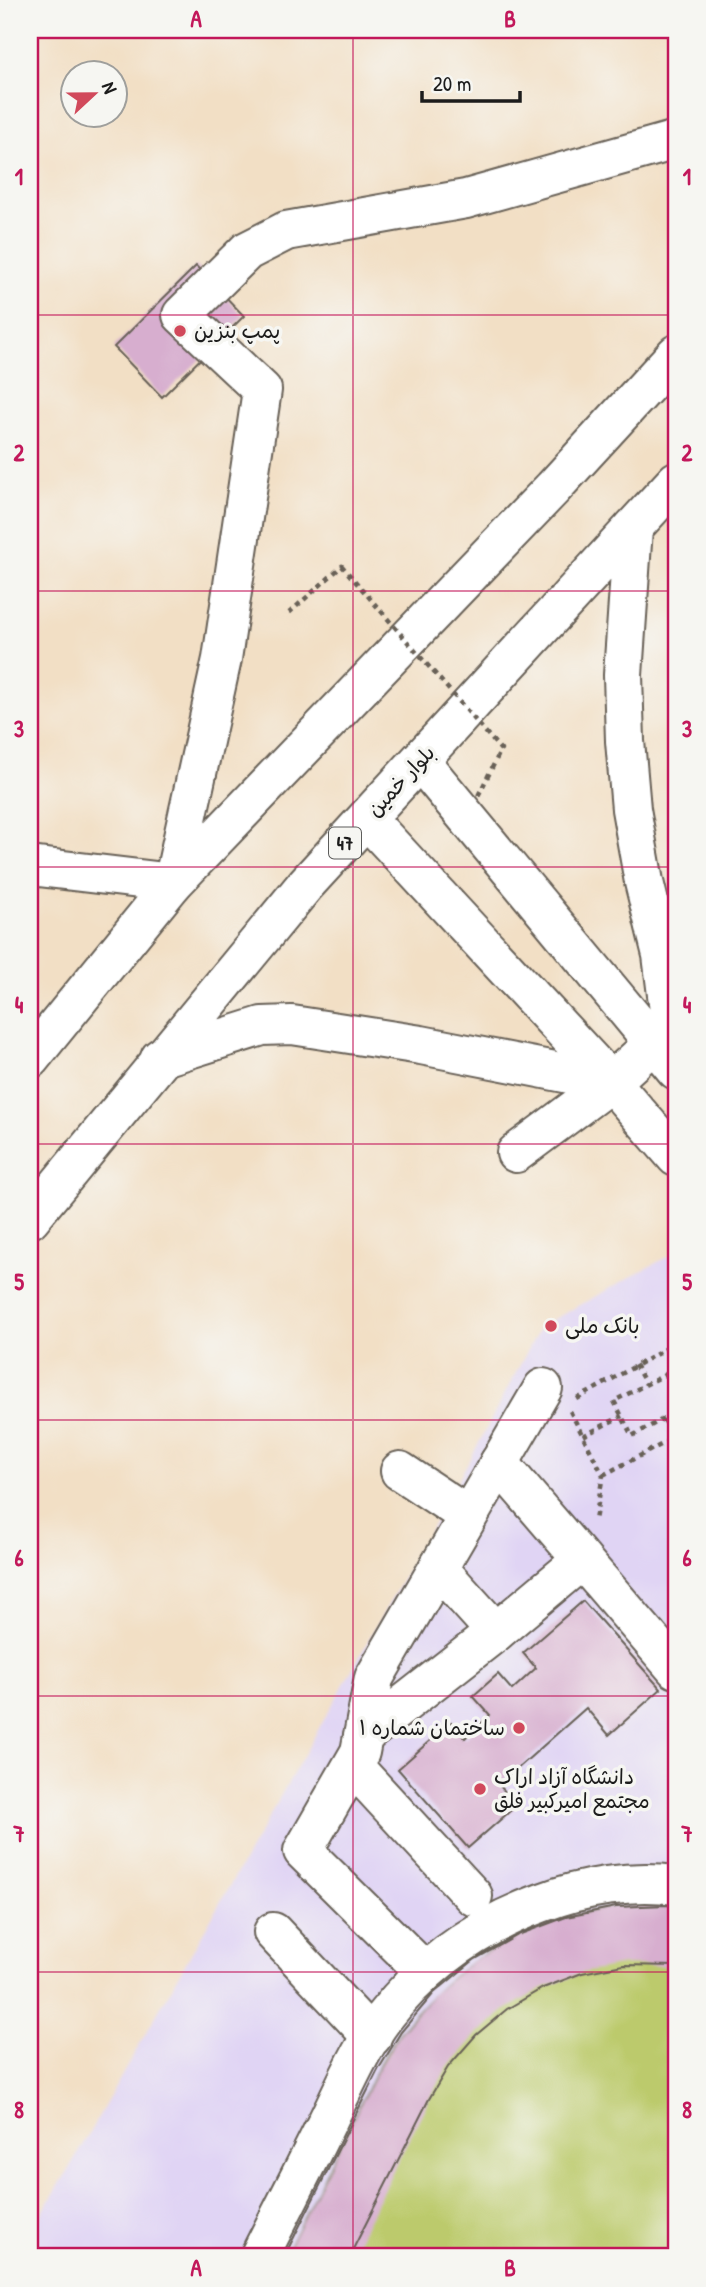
<svg xmlns="http://www.w3.org/2000/svg" width="706" height="2287" font-family="'Patrick Hand','Playpen Sans Arabic',sans-serif">
	<rect width="100%" height="100%" fill="#f6f6f2"/>
	<filter id="ink" filterUnits="userSpaceOnUse"><feTurbulence type="fractalNoise" baseFrequency=".0143" numOctaves="2"/><feDisplacementMap in="SourceGraphic" scale="14" xChannelSelector="R" yChannelSelector="G"/><feConvolveMatrix kernelMatrix="1 2 1 2 8 2 1 2 1" color-interpolation-filters="sRGB"/></filter>
	<filter id="wash" filterUnits="userSpaceOnUse"><feTurbulence type="fractalNoise" baseFrequency=".00686" numOctaves="4" result="noise"/><feDisplacementMap in="SourceGraphic" scale="28" xChannelSelector="R" yChannelSelector="G"/><feGaussianBlur stdDeviation="1.57" result="paint"/><feColorMatrix in="noise" values="0 0 0 0 0 0 0 0 0 0 0 0 0 0 0 0 0 1.4 0 .05"/><feComposite in="paint" operator="in"/></filter>
	<g filter="url(#wash)">
		<rect width="100%" height="100%" fill="#f2dfc5"/>
		<path fill="#e0d4f4" d="M676,1252V2257H30V2233L66,2174L330,1709L480,1441L540,1327Z"/>
		<path fill="#bcca6c" stroke="#6c7344" stroke-width="2" d="M667,1905L676,1907V2257H284C307,2211 330,2165 353,2119C368,2089 382,2057 402,2030C443,1978 501,1934 566,1917C599,1908 633,1906 667,1905Z"/>
		<g id="blocks">
			<g fill="#d7aecf">
				<path d="M196,266L244,316L162,397L114,347Z"/>
				<path d="M583,1601L661,1689L609,1735L586,1708L499,1785L517,1805L468,1848L398,1769L451,1722L465,1738L490,1715L473,1696L498,1674L512,1690L536,1668L523,1653Z"/>
				<path d="M667,1905L676,1907V1966L623,1965L582,1973L543,1988L507,2009L476,2035L448,2067L429,2099L349,2257H284L378,2070L401,2032L434,1993L474,1960L518,1935L566,1917L616,1907Z"/>
			</g>
		</g>
	</g>
	<g filter="url(#ink)">
		<use href="#blocks" fill-opacity="0" stroke="#676057" stroke-width="2"/>
		<g fill="none" stroke-linecap="round" stroke-linejoin="round">
			<g stroke="#676057" stroke-width="42">
				<g id="minor">
					<path d="M420,761L676,1070"/>
					<path d="M367,819L611,1082L676,1157"/>
					<path d="M30,866L173,883L222,659L262,390L182,315L247,251L286,231L466,199L676,140"/>
					<path d="M160,1058L262,1026L292,1025L421,1045L611,1082"/>
					<path d="M516,1153L611,1082L655,1042L669,1011L662,955L644,882L631,809L625,741L623,675L633,528"/>
					<path d="M499,1463L676,1669"/>
					<path d="M400,1471L468,1516"/>
					<path d="M438,1568L496,1632L582,1560"/>
					<path d="M363,1736L496,1632"/>
					<path d="M353,1766L473,1896"/>
					<path d="M273,1932L372,2037"/>
					<path d="M414,1961L303,1851L360,1752L374,1678L543,1388"/>
					<path d="M259,2257C281,2213 304,2169 326,2124C344,2088 360,2049 384,2017C425,1964 478,1926 541,1903C582,1887 632,1879 676,1885"/>
				</g>
			</g>
			<g stroke="#676057" stroke-width="42">
				<g id="highway">
					<path d="M30,1059L173,883L553,488L676,354"/>
					<path d="M30,1219L306,884L676,481"/>
				</g>
			</g>
			<g stroke="#676057" stroke-width="4.5" stroke-dasharray="5 5" stroke-linecap="butt">
				<path d="M635,1365L646,1384"/>
				<path d="M676,1369L614,1401L632,1436L676,1412"/>
				<path d="M577,1399L676,1343"/>
				<path d="M570,1411L603,1475L595,1520"/>
				<path d="M664,1419L674,1439"/>
				<path d="M583,1436L622,1416"/>
				<path d="M603,1475L676,1437"/>
			</g>
			<use href="#minor" stroke="#fff" stroke-width="38"/>
			<use href="#highway" stroke="#fff" stroke-width="38"/>
			<path stroke="#676057" stroke-width="4.5" stroke-dasharray="5 5" stroke-linecap="butt" d="M289,613L342,566L501,750L477,798"/>
		</g>
	</g>
	<path fill="none" stroke="#c2185b" stroke-width="2" stroke-opacity="0.55" d="M353,30V2257M30,315H676M30,591H676M30,867H676M30,1144H676M30,1420H676M30,1696H676M30,1972H676"/>
	<g fill="#d1495b" stroke="#f6f6f2" stroke-width="2.5">
		<circle cx="180" cy="331" r="7"/>
		<circle cx="551" cy="1326" r="7"/>
		<circle cx="519" cy="1728" r="7"/>
		<circle cx="480" cy="1789" r="7"/>
	</g>
	<g text-anchor="middle" stroke-width="7" stroke-linejoin="round" paint-order="stroke">
		<rect fill="#f6f6f2" stroke="#5d5d5c" stroke-width="2" x="329" y="827.5" width="32" height="31" rx="5"/>
		<g font-size="19" font-weight="bold" fill="#1c1c1c">
			<text x="345" y="850">47</text>
		</g>
		<g font-size="21" fill="#1c1c1c" stroke="#f6f6f2" text-anchor="start">
			<text x="194" y="338">پمپ بنزین</text>
			<text x="565" y="1333">بانک ملی</text>
			<text x="505" y="1735" text-anchor="end">ساختمان شماره ۱</text>
			<text x="494" y="1784">دانشگاه آزاد اراک<tspan x="494" dy="24">مجتمع امیرکبیر فلق</tspan></text>
		</g>
		<g font-size="21" fill="#1c1c1c" stroke="#f6f6f2">
			<text transform="translate(401 781) rotate(-47)" y="7">بلوار خمین</text>
		</g>
	</g>
	<rect width="706" height="2287" fill="none" stroke="#f6f6f2" stroke-width="77"/>
	<g transform="translate(94 94) rotate(68)"><circle r="33" fill="#f6f6f2" stroke="#9f9f9c" stroke-width="2"/>
	<path d="M0-5L12 26L0 18L-12 26Z" fill="#d1495b"/>
	<text y="-10" font-size="19" font-weight="bold" text-anchor="middle" fill="#1c1c1c">N</text>
	</g>
	<path d="M422 91v10h98v-10" fill="none" stroke="#1c1c1c" stroke-width="3.5"/>
	<text x="433" y="91" font-size="21" fill="#1c1c1c" stroke="#f6f6f2" stroke-width="5" paint-order="stroke">20 m</text>
	<rect x="38" y="38" width="630" height="2210" fill="none" stroke="#c2185b" stroke-width="2.5"/>
	<g font-size="23" text-anchor="middle" font-weight="bold" fill="#c2185b">
		<text x="196" y="27">A</text>
		<text x="510" y="27">B</text>
		<text x="19" y="185">1</text>
		<text x="687" y="185">1</text>
		<text x="19" y="461">2</text>
		<text x="687" y="461">2</text>
		<text x="19" y="737">3</text>
		<text x="687" y="737">3</text>
		<text x="19" y="1013">4</text>
		<text x="687" y="1013">4</text>
		<text x="19" y="1290">5</text>
		<text x="687" y="1290">5</text>
		<text x="19" y="1566">6</text>
		<text x="687" y="1566">6</text>
		<text x="19" y="1842">7</text>
		<text x="687" y="1842">7</text>
		<text x="19" y="2118">8</text>
		<text x="687" y="2118">8</text>
		<text x="196" y="2276">A</text>
		<text x="510" y="2276">B</text>
	</g>
</svg>
